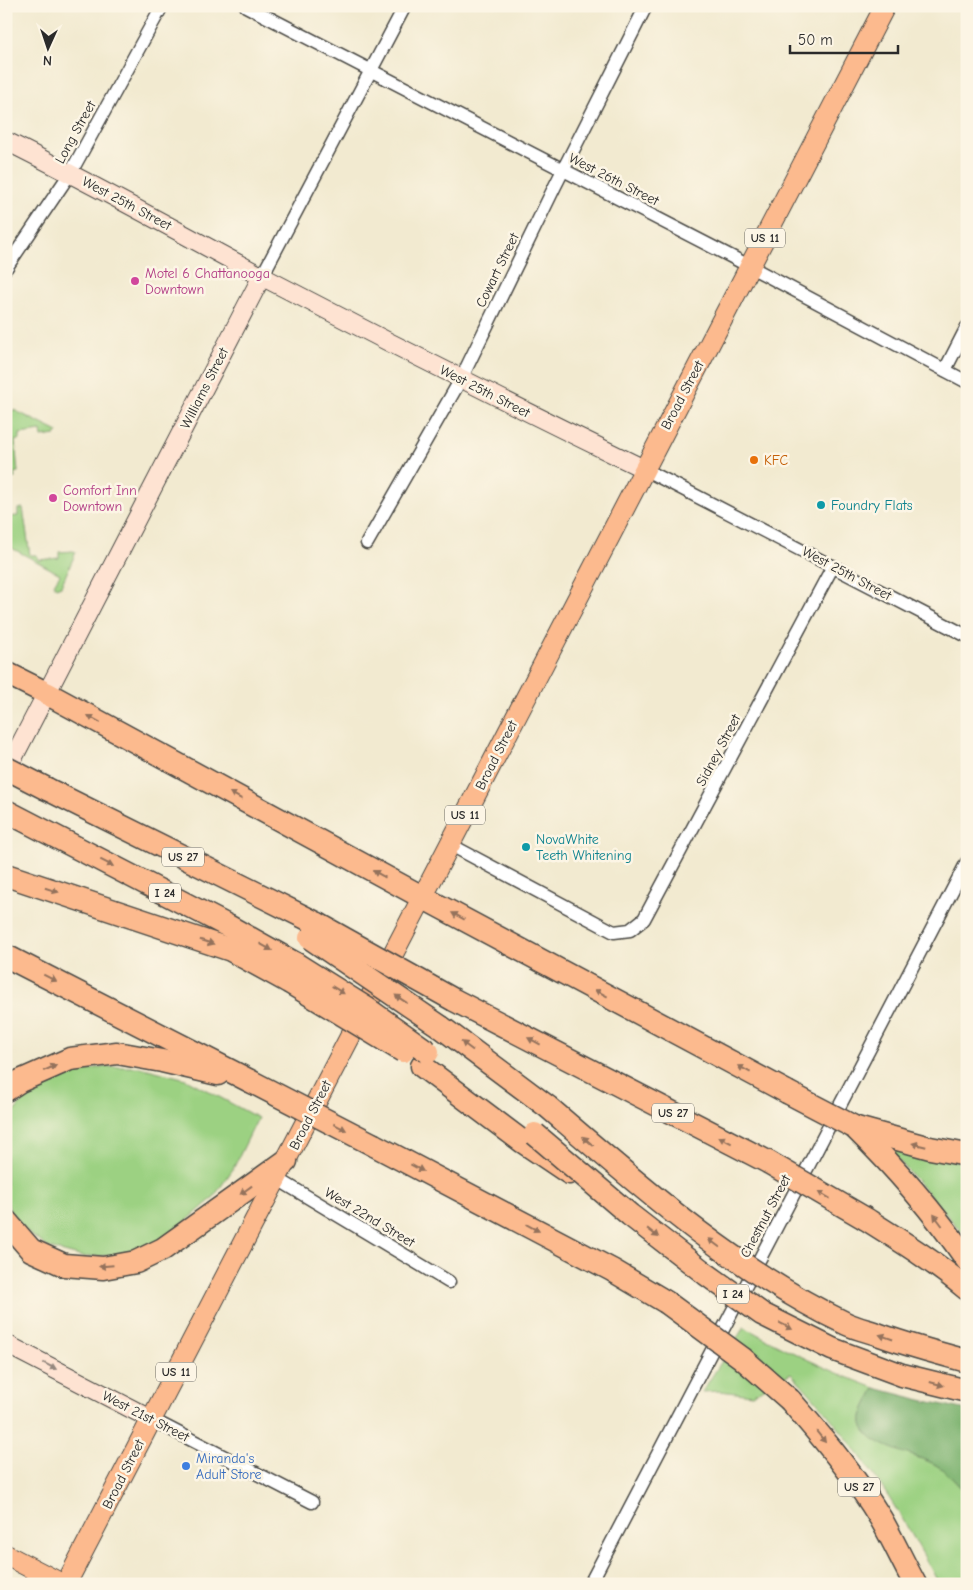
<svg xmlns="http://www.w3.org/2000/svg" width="973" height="1590" font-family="'Comic Neue',sans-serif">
	<rect width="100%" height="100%" fill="#fcf5e5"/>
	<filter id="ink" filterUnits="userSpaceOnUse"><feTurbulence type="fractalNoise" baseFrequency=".02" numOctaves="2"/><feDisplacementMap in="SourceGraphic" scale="10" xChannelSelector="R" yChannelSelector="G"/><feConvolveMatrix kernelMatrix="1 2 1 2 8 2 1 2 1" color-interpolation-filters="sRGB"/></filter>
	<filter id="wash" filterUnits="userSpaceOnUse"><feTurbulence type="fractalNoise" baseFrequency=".0096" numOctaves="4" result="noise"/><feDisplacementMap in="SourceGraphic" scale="20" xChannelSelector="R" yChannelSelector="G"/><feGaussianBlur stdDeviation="1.12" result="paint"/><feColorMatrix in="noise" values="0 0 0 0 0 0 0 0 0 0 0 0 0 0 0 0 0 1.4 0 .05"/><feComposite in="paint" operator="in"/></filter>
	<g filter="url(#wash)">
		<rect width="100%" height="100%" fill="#f2ead0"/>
		<g fill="#9cd182" stroke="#647e56">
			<path d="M14,410L58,432L56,435L42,437L41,431L20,434V439L15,441L18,472L14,473L15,478L6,480V436L11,434L10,428H6V411Z"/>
			<path d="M23,508L30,555H37L38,560L59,558V552L73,551L76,552L61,586L56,588L54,584L60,574L6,545V517L18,516V509Z"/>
			<path d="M101,1067H140L186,1079L258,1118L233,1169L213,1198L183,1224L153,1246L115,1255L83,1257L49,1248L27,1232L10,1211L6,1199V1125L22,1101L42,1085L60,1077Z"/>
			<path d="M881,1140L967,1164V1238Z"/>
			<path d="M744,1327C786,1350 829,1371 875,1388C872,1395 863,1410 862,1417C857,1445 918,1454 936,1465C948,1472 957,1484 967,1494V1584H939C898,1505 852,1438 791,1373L752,1395L720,1391L702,1392Z"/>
		</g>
		<path fill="#7db370" stroke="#546f4e" d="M875,1388L921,1400L967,1410V1494C957,1484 948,1472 936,1465C918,1454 857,1446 862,1417C863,1410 872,1395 875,1388Z"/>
	</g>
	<g filter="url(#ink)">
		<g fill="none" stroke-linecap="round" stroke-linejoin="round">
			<g stroke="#494844" stroke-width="15">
				<g id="street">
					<path d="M246,6L732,257L967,382"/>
					<path d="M6,268L71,172L162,6"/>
					<path d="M262,276L405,6"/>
					<path d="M945,370L967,327"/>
					<path d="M644,469L967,636"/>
					<path d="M367,543L461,379L555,186L646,6"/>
					<path d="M449,844L614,932L630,930L644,919L833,566"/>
					<path d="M276,1178L449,1282"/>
					<path d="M151,1419L312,1502"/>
					<path d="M590,1584L967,862"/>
				</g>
			</g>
			<g stroke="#494844" stroke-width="20">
				<g id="secondary">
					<path d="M6,141C93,184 177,231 263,277C389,343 516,407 644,469"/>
					<path d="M6,772L262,276"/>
					<path d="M6,1344L151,1419"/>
				</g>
			</g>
			<g stroke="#494844" stroke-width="22">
				<g id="primary">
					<path d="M6,1555L62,1584"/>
					<path d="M66,1584L885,6"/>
				</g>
			</g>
			<g stroke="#494844" stroke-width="25">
				<g id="highway">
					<path d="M6,673L46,693L422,897L787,1092"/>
					<path d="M47,789L318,924"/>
					<path d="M6,811L228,926L296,964"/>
					<path d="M6,875L231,950L289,982"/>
					<path d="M6,956L250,1081"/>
					<path d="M454,1000L768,1162"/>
					<path d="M441,1027L548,1107"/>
					<path d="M422,1066L523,1142L569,1173"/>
					<path d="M6,1090L20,1081L70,1059L117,1053L162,1061L218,1074"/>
					<path d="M854,1127C896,1168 933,1211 967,1260"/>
					<path d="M857,1128L930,1148L967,1155"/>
					<path d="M374,1145L612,1270L666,1302"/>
					<path d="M866,1219C901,1241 935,1262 967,1289"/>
					<path d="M6,1221L31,1250L64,1265L103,1268L136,1262L163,1249L286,1161"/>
					<path d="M790,1400C822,1437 855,1476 881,1519C893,1540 903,1562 915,1584"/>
				</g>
			</g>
			<use href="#street" stroke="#fff" stroke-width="12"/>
			<use href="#secondary" stroke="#fee3d2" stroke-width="18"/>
			<use href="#primary" stroke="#fcba8e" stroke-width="20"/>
			<use href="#highway" stroke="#fcba8e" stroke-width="22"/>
			<g stroke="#494844" stroke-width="25" stroke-linecap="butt">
				<g id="highway-bridge">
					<path d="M6,768L47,789"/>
					<path d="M318,924L454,1000"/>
					<path d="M310,938L441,1027"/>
					<path d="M296,964L366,1008L428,1052"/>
					<path d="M289,982L403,1051"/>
					<path d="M250,1081L374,1145"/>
					<path d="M787,1092L854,1127"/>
					<path d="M548,1107C642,1188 734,1270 847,1324C858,1329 869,1331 880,1335C908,1345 937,1353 967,1361"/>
					<path d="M535,1134L630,1215L706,1274L762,1314L832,1349L902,1375L967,1391"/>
					<path d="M768,1162L866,1219"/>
					<path d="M666,1302L742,1358L790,1400"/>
				</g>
			</g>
			<use href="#highway-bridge" stroke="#fcba8e" stroke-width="22"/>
		</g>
		<defs><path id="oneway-solid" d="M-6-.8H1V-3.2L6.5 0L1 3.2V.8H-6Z" transform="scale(1.25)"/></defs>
		<g fill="#94725c">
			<use href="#oneway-solid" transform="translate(94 719) rotate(-151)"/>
			<use href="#oneway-solid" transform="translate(236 796) rotate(-151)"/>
			<use href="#oneway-solid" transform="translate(107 863) rotate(27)"/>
			<use href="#oneway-solid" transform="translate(379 874) rotate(-151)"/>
			<use href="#oneway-solid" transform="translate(52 890) rotate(18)"/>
			<use href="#oneway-solid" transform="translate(458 916) rotate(-152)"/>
			<use href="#oneway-solid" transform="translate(207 942) rotate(18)"/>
			<use href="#oneway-solid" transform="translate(266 947) rotate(29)"/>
			<use href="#oneway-solid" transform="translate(50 978) rotate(27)"/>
			<use href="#oneway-solid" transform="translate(338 990) rotate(32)"/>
			<use href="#oneway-solid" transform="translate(601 993) rotate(-152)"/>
			<use href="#oneway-solid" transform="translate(401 999) rotate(-146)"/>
			<use href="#oneway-solid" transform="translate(534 1041) rotate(-152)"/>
			<use href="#oneway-solid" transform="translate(467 1046) rotate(-143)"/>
			<use href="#oneway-solid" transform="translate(50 1068) rotate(-24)"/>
			<use href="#oneway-solid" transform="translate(744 1069) rotate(-152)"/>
			<use href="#oneway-solid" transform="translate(340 1127) rotate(27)"/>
			<use href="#oneway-solid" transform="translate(725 1140) rotate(-153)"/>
			<use href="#oneway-solid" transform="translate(588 1141) rotate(-139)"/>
			<use href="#oneway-solid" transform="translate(919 1145) rotate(-166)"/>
			<use href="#oneway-solid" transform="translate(417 1168) rotate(28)"/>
			<use href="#oneway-solid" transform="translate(246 1190) rotate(144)"/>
			<use href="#oneway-solid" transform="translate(824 1195) rotate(-150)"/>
			<use href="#oneway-solid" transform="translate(938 1220) rotate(-127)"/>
			<use href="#oneway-solid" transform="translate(533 1228) rotate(28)"/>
			<use href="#oneway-solid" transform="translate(653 1233) rotate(38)"/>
			<use href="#oneway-solid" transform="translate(714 1243) rotate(-143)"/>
			<use href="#oneway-solid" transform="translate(106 1266) rotate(175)"/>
			<use href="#oneway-solid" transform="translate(786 1326) rotate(27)"/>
			<use href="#oneway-solid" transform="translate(886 1337) rotate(-161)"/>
			<use href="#oneway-solid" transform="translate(937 1384) rotate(15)"/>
			<use href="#oneway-solid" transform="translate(821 1437) rotate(51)"/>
		</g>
		<use fill="#94877e" href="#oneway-solid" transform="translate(50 1366) rotate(27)"/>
	</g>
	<g fill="#d1479c" stroke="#fcf5e5" stroke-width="2">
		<circle cx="135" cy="281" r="5"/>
		<circle cx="53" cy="498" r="5"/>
	</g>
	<circle fill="#e8710a" stroke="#fcf5e5" stroke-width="2" cx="754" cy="460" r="5"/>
	<g fill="#0f9aa8" stroke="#fcf5e5" stroke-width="2">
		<circle cx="821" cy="505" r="5"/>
		<circle cx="526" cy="847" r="5"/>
	</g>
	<circle fill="#3f7fe0" stroke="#fcf5e5" stroke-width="2" cx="186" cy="1466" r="5"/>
	<g text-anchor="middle" stroke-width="5" stroke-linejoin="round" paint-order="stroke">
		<g fill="#fcf5e5" stroke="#6a6863" stroke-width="1">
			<rect x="745" y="228.5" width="40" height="19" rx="4"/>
			<rect x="445" y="805.5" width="40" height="19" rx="4"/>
			<rect x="162" y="847.5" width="42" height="19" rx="4"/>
			<rect x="149" y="883.5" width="32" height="19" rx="4"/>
			<rect x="652" y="1103.5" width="42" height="19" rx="4"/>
			<rect x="717" y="1284.5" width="32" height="19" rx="4"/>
			<rect x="156" y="1362.5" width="40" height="19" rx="4"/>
			<rect x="838" y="1477.5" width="42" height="19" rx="4"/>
		</g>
		<g font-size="12" font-weight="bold" fill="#2b2b2b">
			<text x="765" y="242">US 11</text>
			<text x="465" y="819">US 11</text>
			<text x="183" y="861">US 27</text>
			<text x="165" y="897">I 24</text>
			<text x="673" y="1117">US 27</text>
			<text x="733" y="1298">I 24</text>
			<text x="176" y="1376">US 11</text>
			<text x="859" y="1491">US 27</text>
		</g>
		<g font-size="14" fill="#2b2b2b" stroke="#fcf5e5">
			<text transform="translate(75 132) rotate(-61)" y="5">Long Street</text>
			<text transform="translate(614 179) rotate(27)" y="5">West 26th Street</text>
			<text transform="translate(127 203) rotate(28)" y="5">West 25th Street</text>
			<text transform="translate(497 270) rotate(-64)" y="5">Cowart Street</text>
			<text transform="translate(204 388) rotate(-63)" y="5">Williams Street</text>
			<text transform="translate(485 391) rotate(27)" y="5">West 25th Street</text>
			<text transform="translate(682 395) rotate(-62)" y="5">Broad Street</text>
			<text transform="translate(847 573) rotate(28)" y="5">West 25th Street</text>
			<text transform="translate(718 750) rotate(-62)" y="5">Sidney Street</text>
			<text transform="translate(496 755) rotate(-63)" y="5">Broad Street</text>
			<text transform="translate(310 1115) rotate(-63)" y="5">Broad Street</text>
			<text transform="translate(765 1216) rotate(-62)" y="5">Chestnut Street</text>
			<text transform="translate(370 1217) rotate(31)" y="5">West 22nd Street</text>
			<text transform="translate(146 1416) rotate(27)" y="5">West 21st Street</text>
			<text transform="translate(123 1474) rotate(-63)" y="5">Broad Street</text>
		</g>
		<g font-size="14" fill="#b23c85" stroke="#fcf5e5" text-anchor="start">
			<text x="145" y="278">Motel 6 Chattanooga<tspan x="145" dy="16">Downtown</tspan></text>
			<text x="63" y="495">Comfort Inn<tspan x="63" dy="16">Downtown</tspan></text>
		</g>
		<g font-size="14" fill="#c56008" stroke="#fcf5e5" text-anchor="start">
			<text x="764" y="465">KFC</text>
		</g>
		<g font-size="14" fill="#0d838f" stroke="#fcf5e5" text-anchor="start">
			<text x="831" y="510">Foundry Flats</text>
			<text x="536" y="844">NovaWhite<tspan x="536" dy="16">Teeth Whitening</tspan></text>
		</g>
		<g font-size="14" fill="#366cbe" stroke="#fcf5e5" text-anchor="start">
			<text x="196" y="1463">Miranda's<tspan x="196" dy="16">Adult Store</tspan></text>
		</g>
	</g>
	<rect width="973" height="1590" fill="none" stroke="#fcf5e5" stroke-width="25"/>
	<g transform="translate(48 48) rotate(183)" stroke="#fcf5e5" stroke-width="4" paint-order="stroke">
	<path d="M0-4L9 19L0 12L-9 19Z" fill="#2b2b2b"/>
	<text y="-8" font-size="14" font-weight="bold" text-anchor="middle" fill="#2b2b2b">N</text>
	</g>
	<path d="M790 45v8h108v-8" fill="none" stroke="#2b2b2b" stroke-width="2.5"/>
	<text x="798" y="45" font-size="15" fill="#2b2b2b" stroke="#fcf5e5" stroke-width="4" paint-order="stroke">50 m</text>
</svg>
